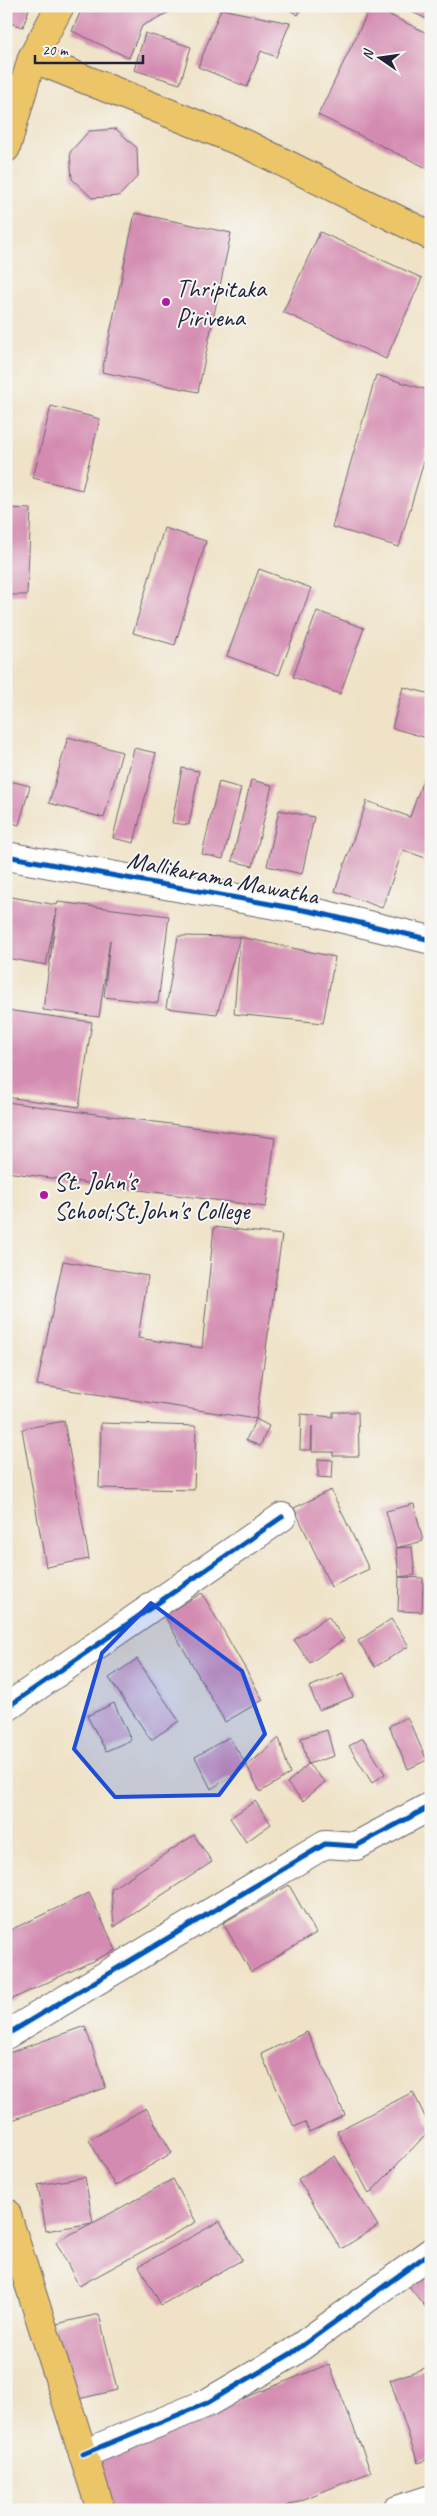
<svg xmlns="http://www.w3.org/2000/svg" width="437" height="2516" font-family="Caveat,sans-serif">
	<rect width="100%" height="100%" fill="#f6f6f2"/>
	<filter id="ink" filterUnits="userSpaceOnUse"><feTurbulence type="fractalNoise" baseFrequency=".02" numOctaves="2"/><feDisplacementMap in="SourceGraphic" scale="10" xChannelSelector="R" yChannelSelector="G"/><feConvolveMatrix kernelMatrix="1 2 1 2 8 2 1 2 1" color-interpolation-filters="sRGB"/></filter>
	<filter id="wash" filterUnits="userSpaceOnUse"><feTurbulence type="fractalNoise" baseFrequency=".0096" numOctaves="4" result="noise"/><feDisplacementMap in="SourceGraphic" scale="20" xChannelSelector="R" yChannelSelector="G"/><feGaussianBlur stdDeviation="1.12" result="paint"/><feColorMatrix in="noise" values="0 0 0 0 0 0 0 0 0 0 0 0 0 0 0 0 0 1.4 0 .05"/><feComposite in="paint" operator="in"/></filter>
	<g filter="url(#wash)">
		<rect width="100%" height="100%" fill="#efe2c6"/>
		<g id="blocks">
			<g fill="#d48bb1">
				<path d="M6,6H30L23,27L6,22Z"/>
				<path d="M83,6H181L142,26L129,58L72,31Z"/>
				<path d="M283,6H303L298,15Z"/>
				<path d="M371,6L431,35V170L318,115Z"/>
				<path d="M399,6H431V21Z"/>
				<path d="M221,9L290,23L276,57L261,51L247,87L198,67Z"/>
				<path d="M145,33L191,47L180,84L134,70Z"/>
				<path d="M116,129L137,148L138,176L119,196L92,198L72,179L70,152L89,131Z"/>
				<path d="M135,213L231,233L198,392L102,372Z"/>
				<path d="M320,232L422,278L386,359L283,312Z"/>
				<path d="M376,375L431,391V437L399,547L332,527Z"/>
				<path d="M51,406L100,419L82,490L33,478Z"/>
				<path d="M6,508L31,509L27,595H6Z"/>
				<path d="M164,528L206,541L175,645L133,633Z"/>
				<path d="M259,569L311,588L279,675L227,656Z"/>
				<path d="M317,611L364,628L340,694L293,677Z"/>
				<path d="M403,687L431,694V739L392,728Z"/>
				<path d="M68,737L122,752L104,818L49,803Z"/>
				<path d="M134,748L156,753L134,843L113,838Z"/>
				<path d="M430,759L431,860L403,850L382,908L335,891L367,801L410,817Z"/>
				<path d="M182,768L199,771L189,825L172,823Z"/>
				<path d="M6,780L30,786L19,825L6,821Z"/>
				<path d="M251,780L272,785L253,866L232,861Z"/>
				<path d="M219,782L241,788L223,859L202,854Z"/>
				<path d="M279,810L314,817L302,874L267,866Z"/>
				<path d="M6,896L57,905L58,902L169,916L158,1003L104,997L110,940L99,1017L43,1010L57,909L46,965L6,958Z"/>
				<path d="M178,936L240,937L217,1014L166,1008Z"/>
				<path d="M240,937L335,957L323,1023L234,1014Z"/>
				<path d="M6,1010L92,1022L79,1107L6,1097Z"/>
				<path d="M6,1102L275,1138L266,1207L6,1172Z"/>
				<path d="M214,1227L282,1235L256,1419L37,1385L63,1261L148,1276L138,1338L202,1348Z"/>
				<path d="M333,1412H358L359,1456H333V1452H312V1426L311,1450H300L301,1414L333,1417Z"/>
				<path d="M256,1419L269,1426L260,1446L246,1440Z"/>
				<path d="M64,1421L89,1559L46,1567L22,1429Z"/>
				<path d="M101,1423L196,1426L194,1490L99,1488Z"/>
				<path d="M318,1459L333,1460L332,1478L318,1477Z"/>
				<path d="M331,1490L369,1569L331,1587L294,1508Z"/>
				<path d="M414,1504L423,1541L396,1548L412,1547L415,1575L399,1577L423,1578L422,1612L398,1611L399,1577L396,1548L386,1511Z"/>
				<path d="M202,1593L263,1700L225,1722L164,1615Z"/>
				<path d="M328,1616L344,1639L310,1663L294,1640Z"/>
				<path d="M391,1619L409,1646L375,1667L358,1641Z"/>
				<path d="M137,1659L179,1721L151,1740L109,1678Z"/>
				<path d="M343,1673L353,1697L319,1710L309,1687Z"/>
				<path d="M114,1703L131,1740L106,1751L87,1716Z"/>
				<path d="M407,1717L427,1760L408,1769L389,1726Z"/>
				<path d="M327,1730L334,1756L308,1764L325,1782L303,1801L287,1783L308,1764L301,1738Z"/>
				<path d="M229,1737L247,1766L211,1789L195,1757Z"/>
				<path d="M279,1738L290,1774L260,1792L247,1766Z"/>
				<path d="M363,1738L385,1774L372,1783L349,1746Z"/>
				<path d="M255,1801L271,1824L246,1842L230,1818Z"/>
				<path d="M194,1835L212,1862L114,1927L111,1889Z"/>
				<path d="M289,1885L316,1933L251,1972L223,1923Z"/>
				<path d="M89,1893L116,1950L6,2002V1932Z"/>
				<path d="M85,2026L106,2088L6,2122V2054Z"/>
				<path d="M307,2032L345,2115L309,2132L305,2122L294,2127L261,2054Z"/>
				<path d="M413,2092L431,2129L369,2194L337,2131Z"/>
				<path d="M146,2108L172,2153L115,2186L89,2140Z"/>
				<path d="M335,2156L378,2226L341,2249L298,2179Z"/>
				<path d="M85,2177L93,2223L173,2179L196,2222L79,2286L56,2242L92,2223L46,2231L38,2185Z"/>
				<path d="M220,2221L242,2260L161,2305L139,2266Z"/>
				<path d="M431,2266V2314L407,2284Z"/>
				<path d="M99,2314L117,2390L70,2401L52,2325Z"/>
				<path d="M329,2364L371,2472L277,2510H112L92,2459Z"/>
				<path d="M431,2366V2458L418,2463L390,2380Z"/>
			</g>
		</g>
	</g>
	<g filter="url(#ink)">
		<use href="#blocks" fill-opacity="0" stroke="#6a656c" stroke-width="1"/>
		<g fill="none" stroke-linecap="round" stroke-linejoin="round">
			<g stroke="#6a656c" stroke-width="30">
				<g id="minor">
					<path d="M6,856L314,912L431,940"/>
					<path d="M6,1708L282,1517"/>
					<path d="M6,2035L325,1844L356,1846L431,1806"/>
					<path d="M83,2454L207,2403L292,2353L431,2252"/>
					<path d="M397,2510L431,2499"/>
				</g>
			</g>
			<g stroke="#6a656c" stroke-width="30">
				<g id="major">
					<path d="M32,58L246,144L431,236"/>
					<path d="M6,148L32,58L60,6"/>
					<path d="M6,2212L101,2510"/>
				</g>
			</g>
			<use href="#minor" stroke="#fff" stroke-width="28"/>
			<use href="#major" stroke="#ecc569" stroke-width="28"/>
			<g stroke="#f6f6f2" stroke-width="8">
				<g id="cycleway">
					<path d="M6,856L314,912L431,940"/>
					<path d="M6,1708L282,1517"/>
					<path d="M6,2035L325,1844L356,1846L431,1806"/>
					<path d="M83,2454L207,2403L292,2353L431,2252"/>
				</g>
			</g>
			<use href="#cycleway" stroke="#0057b8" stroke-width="5"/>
		</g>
	</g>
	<path fill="#1d4ed8" fill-opacity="0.2" stroke="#1d4ed8" stroke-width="4" stroke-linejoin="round" d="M151,1603L242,1671L265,1734L219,1795L115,1797L74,1749L102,1653Z"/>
	<g fill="#b5179e" stroke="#f6f6f2" stroke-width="2">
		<circle cx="166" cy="302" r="5"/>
		<circle cx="44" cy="1195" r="5"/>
	</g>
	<g text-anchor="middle" stroke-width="4" stroke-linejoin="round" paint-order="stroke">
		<g font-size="25" fill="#22223b" stroke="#f6f6f2" text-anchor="start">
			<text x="176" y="297">Thripitaka<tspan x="176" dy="29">Pirivena</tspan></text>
			<text x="54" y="1190">St. John's<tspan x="54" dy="29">School;St.John's College</tspan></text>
		</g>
		<g font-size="25" fill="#22223b" stroke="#f6f6f2">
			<text transform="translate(223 877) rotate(11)" y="9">Mallikarama Mawatha</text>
		</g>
	</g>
	<rect width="437" height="2516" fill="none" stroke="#f6f6f2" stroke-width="25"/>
	<g transform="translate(380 58) rotate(283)" stroke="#f6f6f2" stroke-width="4" paint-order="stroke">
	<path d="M0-4L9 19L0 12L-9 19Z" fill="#22223b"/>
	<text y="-8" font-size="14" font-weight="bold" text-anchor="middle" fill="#22223b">N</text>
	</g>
	<path d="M35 55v8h108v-8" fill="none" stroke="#22223b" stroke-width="2.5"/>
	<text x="42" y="55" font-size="15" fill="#22223b" stroke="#f6f6f2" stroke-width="4" paint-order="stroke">20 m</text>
</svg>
